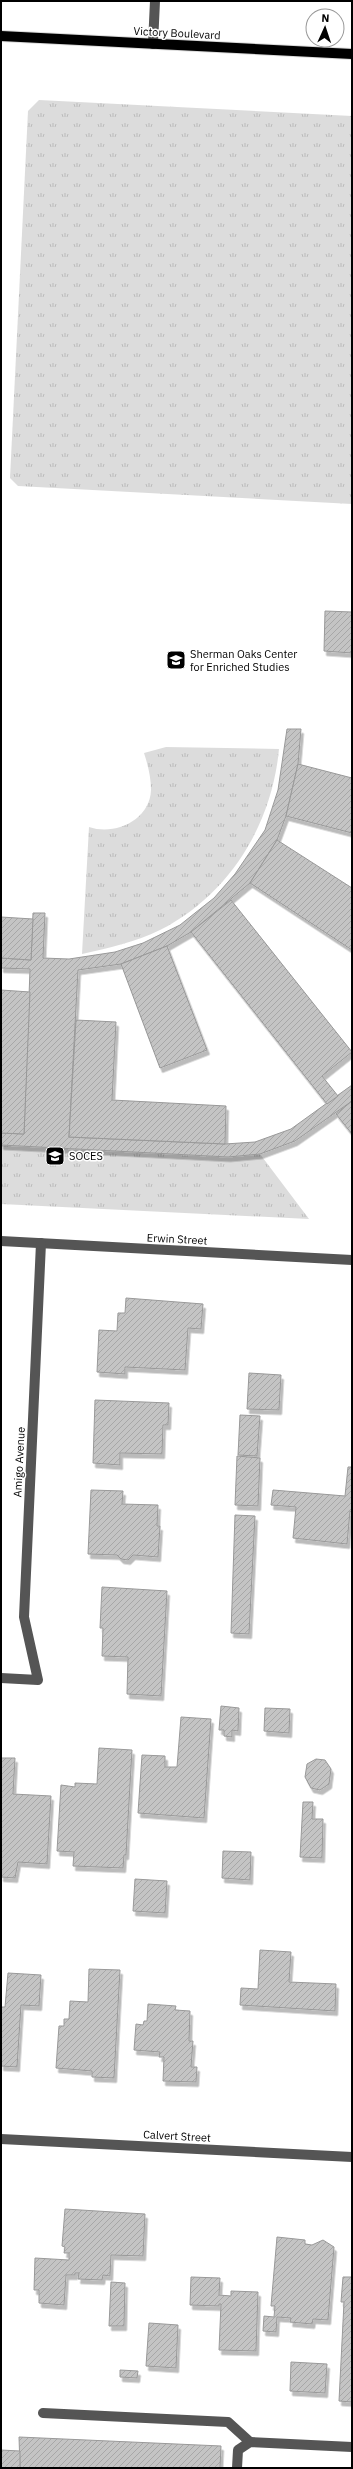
<svg xmlns="http://www.w3.org/2000/svg" width="353" height="2469" font-family="'IBM Plex Sans',sans-serif">
	<defs>
		<pattern id="grass-tufts" width="24" height="20" patternUnits="userSpaceOnUse"><rect width="24" height="20" fill="#dcdcdc"/><path d="M3 7l-1-3M5 7V3M7 7l1-3M15 17l-1-3M17 17v-4M19 17l1-3" fill="none" stroke="#bbb"/></pattern>
		<pattern id="building-hatch" width="6" height="6" patternUnits="userSpaceOnUse"><rect width="6" height="6" fill="#c4c4c4"/><path d="M-1 1l2-2M0 6l6-6M5 7l2-2" fill="none" stroke="#a7a7a7"/></pattern>
		<filter id="shadow"><feDropShadow dx="2.5" dy="4.5" stdDeviation="0" flood-color="#0004"/></filter>
	</defs>
	<rect width="100%" height="100%" fill="#fff"/>
	<g fill="url(#grass-tufts)">
		<path d="M39,100L352,116V504L18,486L10,478L28,111Z"/>
		<path d="M166,747L279,749C272,825 229,895 160,930C136,942 108,948 82,954L89,827C115,836 150,820 151,790C151,778 148,765 144,753Z"/>
		<path d="M1,1145L228,1157L260,1154L309,1219L1,1204Z"/>
	</g>
	<g fill="url(#building-hatch)" stroke="#999" filter="url(#shadow)">
		<path d="M325,611L352,612V653L324,651Z"/>
		<path d="M287,729H301L298,764L286,816L277,840L250,883L191,932L167,946L121,964L78,970L69,1137L225,1144L255,1142L291,1129L352,1085V1101L295,1141L260,1154L228,1157L1,1145V1133L24,1134L30,969L1,968V958L31,960L33,913H45L43,958L69,959L115,952L143,943L180,925L195,913L214,898L235,874L265,830L278,790Z"/>
		<path d="M298,764L352,778V833L286,816Z"/>
		<path d="M277,840L352,888V950L250,883Z"/>
		<path d="M231,900L352,1052L322,1076L338,1096L327,1104L191,932Z"/>
		<path d="M1,917L33,919L31,960L1,958Z"/>
		<path d="M167,946L207,1050L160,1068L121,964Z"/>
		<path d="M1,990L30,992L24,1134L1,1133Z"/>
		<path d="M76,1020L116,1022L112,1100L226,1106L225,1144L69,1137Z"/>
		<path d="M352,1101V1134L336,1114Z"/>
		<path d="M126,1298L203,1304L201,1329L188,1328L185,1370L125,1367V1374L97,1372L99,1330L117,1331L118,1313H125Z"/>
		<path d="M249,1373L281,1375L279,1410L247,1409Z"/>
		<path d="M95,1400L169,1403L168,1425H163L162,1454L120,1453V1465L93,1463Z"/>
		<path d="M240,1415L260,1416L257,1456L238,1455Z"/>
		<path d="M237,1456L260,1458L258,1506L235,1505Z"/>
		<path d="M348,1467H352V1512L350,1511L347,1544L293,1538L296,1507L271,1505L273,1490L345,1496Z"/>
		<path d="M91,1490L123,1491L122,1504L158,1505L157,1526H160L158,1557L133,1555L128,1560L121,1559L117,1555L88,1554Z"/>
		<path d="M235,1515L255,1516L249,1634L231,1633Z"/>
		<path d="M102,1587L167,1591L161,1696L127,1694L128,1657L102,1656L103,1628H100Z"/>
		<path d="M221,1706L239,1708L238,1731L232,1730V1737L224,1736V1730H219Z"/>
		<path d="M265,1708L290,1709L289,1733L264,1731Z"/>
		<path d="M181,1717L211,1719L204,1818L138,1813L142,1755L165,1756V1767H177Z"/>
		<path d="M99,1748L132,1750L126,1855H124L123,1868L73,1866L74,1852L57,1851L61,1785L75,1787V1783L97,1784Z"/>
		<path d="M1,1758H15L13,1794L51,1796L47,1864L18,1862L15,1878L1,1877Z"/>
		<path d="M316,1759L325,1760L331,1769L329,1784L320,1790L311,1788L305,1777L307,1764Z"/>
		<path d="M303,1802H313L312,1819H323L322,1858L300,1857Z"/>
		<path d="M223,1851L251,1852L250,1880L222,1878Z"/>
		<path d="M135,1879L167,1881L165,1913L133,1911Z"/>
		<path d="M260,1950L291,1952L289,1982L336,1984L335,2011L240,2005L241,1988L258,1989Z"/>
		<path d="M89,1969L120,1970L114,2078L92,2077V2071L56,2068L59,2026H64V2019H69L70,2001L88,2002Z"/>
		<path d="M8,1973L41,1975L39,2006L21,2005L17,2067L1,2066V2007H5Z"/>
		<path d="M148,2004L176,2006L175,2010L190,2011L189,2041H193L191,2067H197L196,2082L163,2081L164,2057H159L160,2052L134,2050L136,2024L143,2025L144,2021H147Z"/>
		<path d="M65,2209L145,2214L143,2256L111,2255L110,2276L103,2275L102,2280L78,2279L79,2273H75V2275H66L64,2305L39,2303V2290H34L35,2258L69,2260V2253H64L65,2247L62,2246Z"/>
		<path d="M277,2237L305,2240V2244L312,2245L323,2240L334,2247L328,2320L313,2319L312,2324L290,2322L291,2318L277,2317L276,2332L263,2331L264,2316L274,2317L275,2306H271Z"/>
		<path d="M191,2277L220,2278L219,2295L231,2296V2291L258,2292L256,2351L219,2350L221,2304H219V2306L190,2305Z"/>
		<path d="M343,2277H352V2402L339,2401L344,2302H341Z"/>
		<path d="M111,2282L125,2283L124,2326H109Z"/>
		<path d="M149,2323L178,2325L176,2368L146,2366Z"/>
		<path d="M291,2362L327,2364L325,2393L290,2391Z"/>
		<path d="M120,2370L138,2371L137,2378L120,2377Z"/>
		<path d="M19,2437L221,2446L220,2468H20Z"/>
		<path d="M1,2450L20,2451V2468H1Z"/>
	</g>
	<g fill="none" stroke-linecap="round" stroke-linejoin="round">
		<g stroke="#dbdbdb" stroke-width="12">
			<path id="major" d="M1,36L352,54"/>
		</g>
		<g stroke="#555" stroke-width="10">
			<path d="M153,44L155,1"/>
			<path d="M1,1241L352,1260"/>
			<path d="M1,1678L38,1680L24,1617L41,1243"/>
			<path d="M1,2139L352,2157"/>
			<path d="M43,2413L228,2422L250,2442"/>
			<path d="M237,2468L238,2450L250,2442L352,2447"/>
		</g>
		<use href="#major" stroke="#000" stroke-width="10"/>
	</g>
	<defs>
		<g id="school-square" transform="scale(1)"><rect x="-9" y="-9" width="18" height="18" rx="4" fill="#000" stroke="#fff"/><path d="M0-5L7-2L0 1L-7-2ZM-4 1L0 2.5L4 1V4Q0 6-4 4Z" fill="#fff"/></g>
	</defs>
	<g fill-rule="evenodd">
		<use href="#school-square" x="176" y="660"/>
		<use href="#school-square" x="55" y="1156"/>
	</g>
	<g text-anchor="middle" stroke-width="3" stroke-linejoin="round" paint-order="stroke">
		<g font-size="11" fill="#000" stroke="#fff">
			<text transform="translate(177 33) rotate(3)" y="4">Victory Boulevard</text>
			<text transform="translate(177 1239) rotate(3)" y="4">Erwin Street</text>
			<text transform="translate(19 1462) rotate(-87)" y="4">Amigo Avenue</text>
			<text transform="translate(177 2136) rotate(3)" y="4">Calvert Street</text>
		</g>
		<g font-size="11" fill="#000" stroke="#fff" text-anchor="start">
			<text x="190" y="658">Sherman Oaks Center<tspan x="190" dy="13">for Enriched Studies</tspan></text>
			<text x="69" y="1160">SOCES</text>
		</g>
	</g>
	<rect width="353" height="2469" fill="none" stroke="#000000" stroke-width="4"/>
	<g transform="translate(325 28) rotate(3)"><circle r="19" fill="#ffffff" stroke="#999999"/>
	<path d="M0-3L7 15L0 10L-7 15Z" fill="#000000"/>
	<text y="-6" font-size="11" font-weight="bold" text-anchor="middle" fill="#000000">N</text>
	</g>
</svg>
